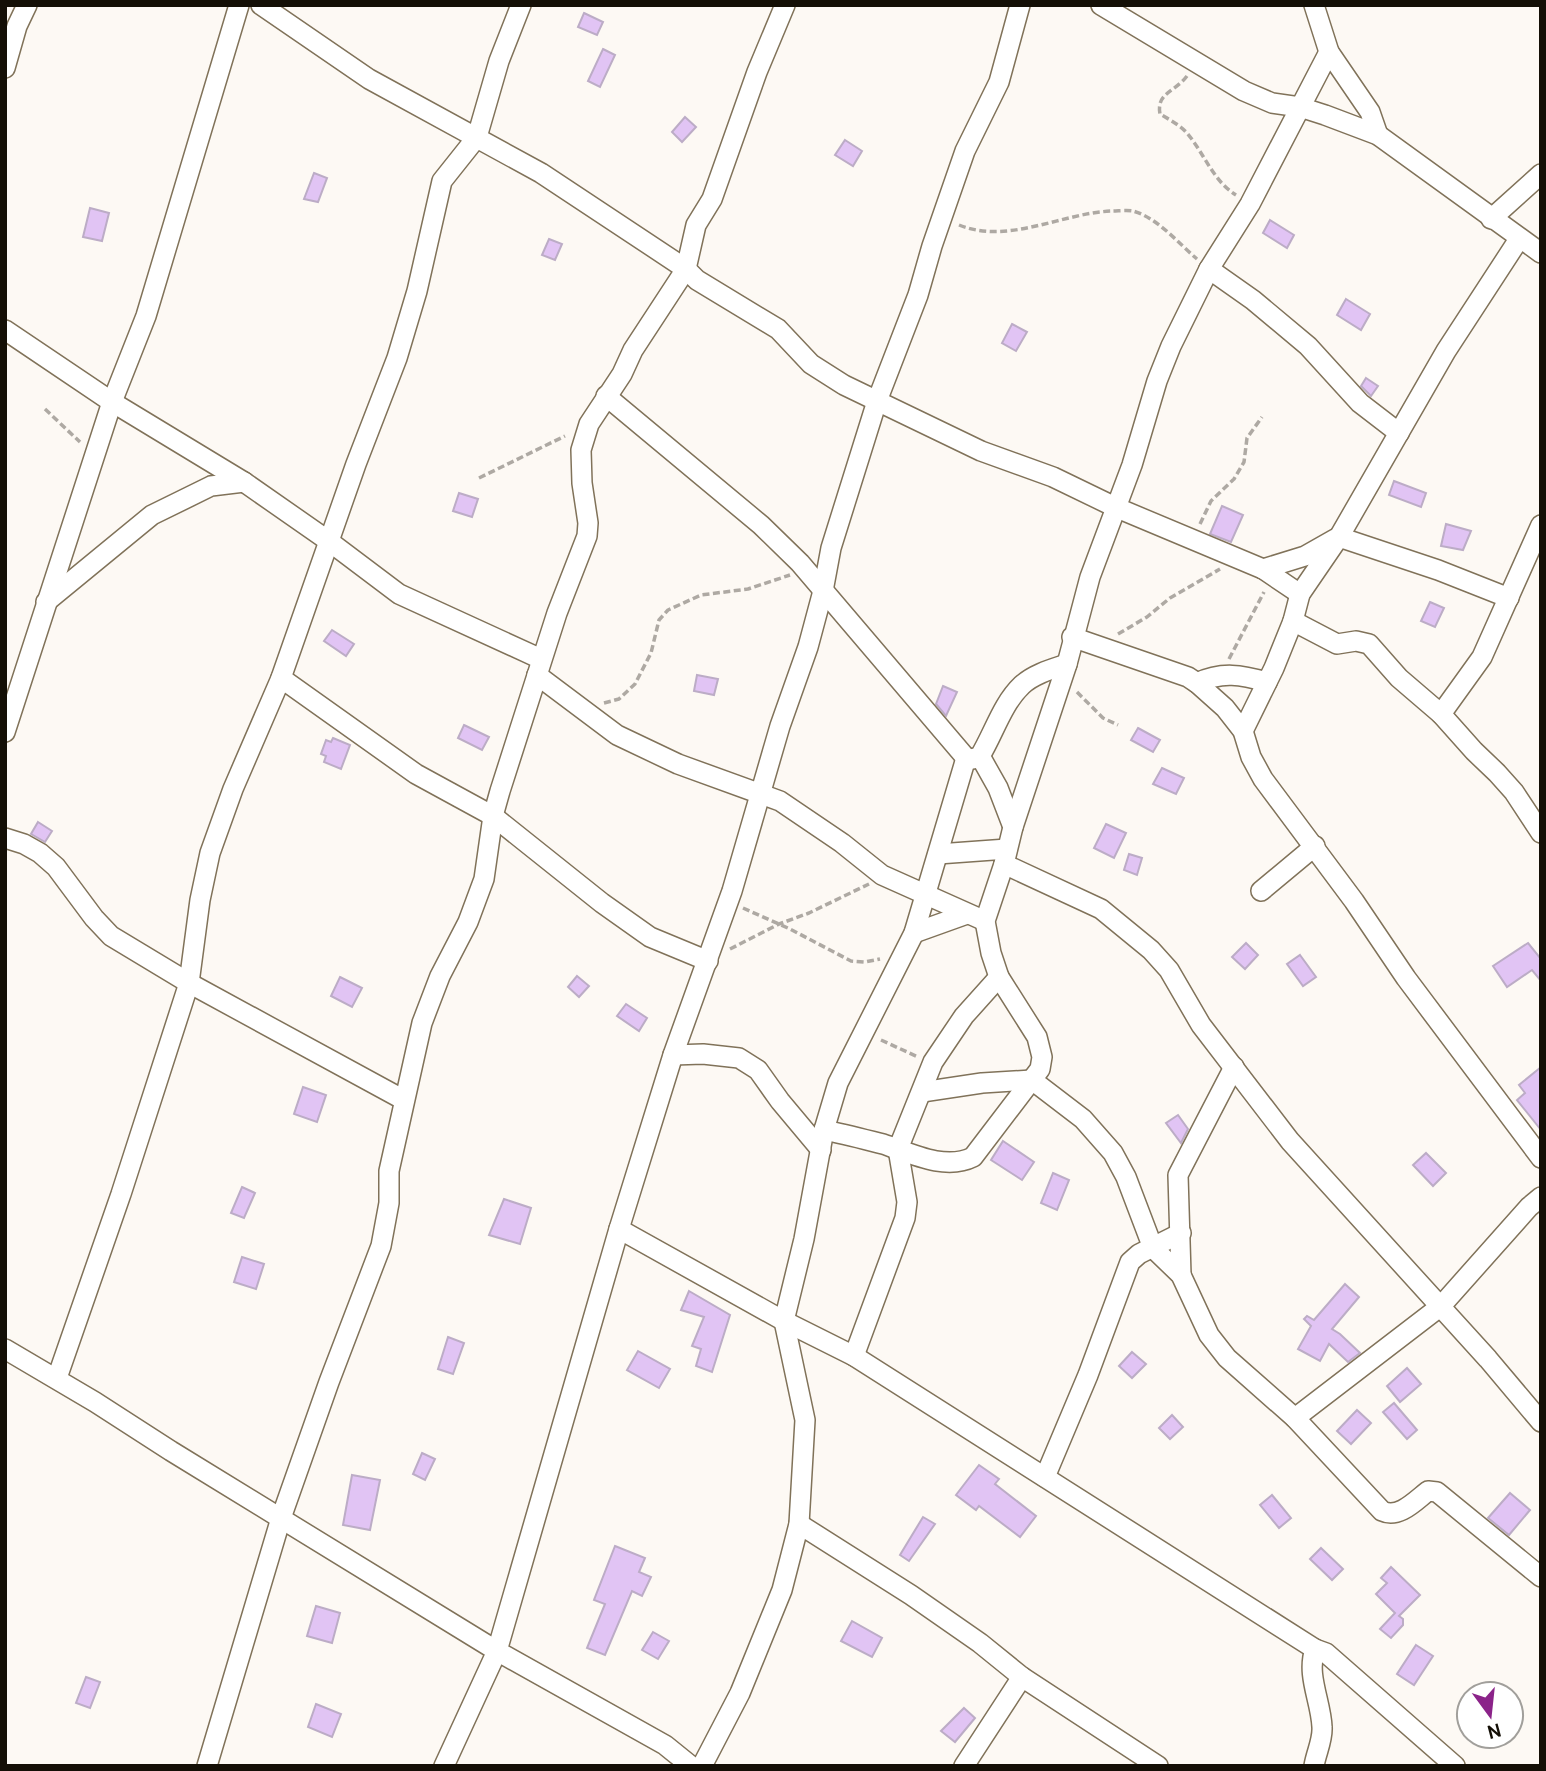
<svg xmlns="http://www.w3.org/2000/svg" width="1546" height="1771" font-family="Cabin,sans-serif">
	<rect width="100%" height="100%" fill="#fdf9f4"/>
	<g fill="#e1c4f4" stroke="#bcacc6" stroke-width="2">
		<path d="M584,13L603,22L597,35L578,27Z"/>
		<path d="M603,49L615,55L600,87L588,81Z"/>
		<path d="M685,117L696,127L682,142L672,132Z"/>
		<path d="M845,140L862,151L853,166L835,155Z"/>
		<path d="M314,173L327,178L318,202L304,199Z"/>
		<path d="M90,208L109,213L102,241L83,237Z"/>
		<path d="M1270,220L1294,235L1287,248L1263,233Z"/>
		<path d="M549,239L562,244L555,260L542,255Z"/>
		<path d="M1346,299L1370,314L1361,330L1337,315Z"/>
		<path d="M1012,324L1027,332L1016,351L1002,343Z"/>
		<path d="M1366,378L1378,386L1371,396L1361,386Z"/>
		<path d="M1394,481L1426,493L1421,507L1389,495Z"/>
		<path d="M459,493L478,499L472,517L453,511Z"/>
		<path d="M1222,506L1243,515L1231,542L1210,534Z"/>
		<path d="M1446,524L1471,531L1463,550L1441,546Z"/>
		<path d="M1430,602L1444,608L1435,627L1421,621Z"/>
		<path d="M332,630L354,644L346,656L324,641Z"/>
		<path d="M697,675L718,679L714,695L694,691Z"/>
		<path d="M943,686L957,692L946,716L936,704Z"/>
		<path d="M464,725L489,737L482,750L458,738Z"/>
		<path d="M1138,728L1160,740L1153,752L1131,740Z"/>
		<path d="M333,738L350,745L341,769L324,762L326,756L321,754L326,740L331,742Z"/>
		<path d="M1162,768L1184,778L1176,794L1153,784Z"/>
		<path d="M38,822L52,831L45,842L31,834Z"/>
		<path d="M1106,824L1126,833L1114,858L1094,848Z"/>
		<path d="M1129,854L1142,858L1137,875L1124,870Z"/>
		<path d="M1246,943L1258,955L1245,969L1232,957Z"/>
		<path d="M1528,943L1541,959V981L1532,970L1507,987L1493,966Z"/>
		<path d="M1300,955L1316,977L1303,986L1287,964Z"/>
		<path d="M577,976L589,986L579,997L568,987Z"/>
		<path d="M340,977L362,988L352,1007L331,996Z"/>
		<path d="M626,1004L647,1018L639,1031L617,1016Z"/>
		<path d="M1541,1067V1130L1517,1100L1525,1093L1519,1085Z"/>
		<path d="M303,1087L326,1095L317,1122L294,1114Z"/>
		<path d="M1178,1115L1188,1129L1181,1143L1166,1123Z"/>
		<path d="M1003,1141L1034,1162L1022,1180L991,1160Z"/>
		<path d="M1426,1153L1446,1173L1433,1186L1413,1165Z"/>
		<path d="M1053,1173L1069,1180L1057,1210L1041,1203Z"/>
		<path d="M242,1187L255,1193L244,1218L231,1213Z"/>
		<path d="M504,1199L531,1208L520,1244L489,1235Z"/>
		<path d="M242,1257L264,1264L256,1289L234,1282Z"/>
		<path d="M1345,1284L1359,1297L1332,1329L1340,1334L1360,1353L1348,1362L1329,1344L1320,1361L1298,1349L1311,1326L1304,1319L1307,1316L1314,1320Z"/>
		<path d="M689,1291L730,1315L712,1372L696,1366L701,1349L692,1346L704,1317L681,1310Z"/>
		<path d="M448,1337L464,1343L453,1374L438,1369Z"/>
		<path d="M638,1351L670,1369L659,1388L627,1370Z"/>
		<path d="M1132,1352L1146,1364L1132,1378L1119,1366Z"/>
		<path d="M1407,1368L1421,1384L1400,1402L1387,1386Z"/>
		<path d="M1394,1403L1417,1430L1407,1439L1383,1412Z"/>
		<path d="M1357,1410L1371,1423L1351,1444L1337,1431Z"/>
		<path d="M1172,1415L1183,1427L1170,1439L1159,1428Z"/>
		<path d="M422,1453L435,1459L425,1480L413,1474Z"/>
		<path d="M979,1465L999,1479L995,1484L1036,1516L1020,1537L979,1506L976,1510L956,1495Z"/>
		<path d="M352,1475L380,1480L370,1530L343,1525Z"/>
		<path d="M1510,1493L1530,1510L1509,1535L1488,1518Z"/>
		<path d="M1272,1495L1291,1518L1279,1528L1260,1505Z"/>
		<path d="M923,1517L935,1524L909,1561L900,1555Z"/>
		<path d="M615,1546L645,1558L639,1572L651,1577L642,1596L632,1591L605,1655L587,1648L605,1604L594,1600Z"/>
		<path d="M1321,1548L1343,1569L1332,1580L1310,1559Z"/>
		<path d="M1391,1567L1420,1595L1399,1616L1403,1619V1625L1391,1638L1380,1629L1395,1613L1376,1594L1387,1583L1381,1578Z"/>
		<path d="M316,1606L340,1613L332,1643L307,1636Z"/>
		<path d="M852,1621L882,1638L872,1657L841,1641Z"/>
		<path d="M653,1632L669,1641L658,1659L642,1650Z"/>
		<path d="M1416,1645L1433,1656L1414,1685L1397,1674Z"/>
		<path d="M86,1677L100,1682L90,1708L76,1703Z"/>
		<path d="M316,1704L341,1714L332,1737L308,1727Z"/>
		<path d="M964,1708L975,1718L955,1742L941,1731Z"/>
	</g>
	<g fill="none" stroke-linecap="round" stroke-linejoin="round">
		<g stroke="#807259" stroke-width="22">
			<g id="minor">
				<path d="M261,5L369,79L541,173L686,269L697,280L778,329L811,364L844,385L981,451L1053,477L1115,507L1263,569L1300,594"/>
				<path d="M1101,5L1244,91L1272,103L1300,107L1325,115L1378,135L1541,253"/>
				<path d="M1314,5L1329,52L1370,112L1378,135"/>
				<path d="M5,68L17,26L27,5"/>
				<path d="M1491,219L1541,174"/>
				<path d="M1209,269L1253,300L1308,346L1360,403L1399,433"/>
				<path d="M5,330L112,402L244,482L330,542L399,594L541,659"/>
				<path d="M606,396L761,525L800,563L966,758"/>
				<path d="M1339,537L1438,570L1509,598"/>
				<path d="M1263,569L1305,556L1335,539"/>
				<path d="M46,602L152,515L211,486L244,482"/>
				<path d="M1293,621L1337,644L1356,641L1369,644L1399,678L1441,714L1474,751L1497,773L1514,792L1541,833"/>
				<path d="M1072,637L1188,677L1197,683L1225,708L1243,731L1251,757L1263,779L1354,901L1406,978L1541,1158"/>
				<path d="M537,675L617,735L678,764L780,801L842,843L882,875L985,921"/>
				<path d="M281,678L416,774L493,816L602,903L650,937L708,961"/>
				<path d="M1197,683C1222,671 1242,675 1267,682"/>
				<path d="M1441,714L1482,657L1541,525"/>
				<path d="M1243,731L1274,668L1293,621L1300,594L1339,537L1446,351L1519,239"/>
				<path d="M5,732L112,402L146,316L239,5"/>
				<path d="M980,756L998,788L1013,827"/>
				<path d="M966,758L973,759L980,756C994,733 1002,704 1022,685C1034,674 1052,669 1067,664"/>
				<path d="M5,838L24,844L40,853L56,867L94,918L111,936L189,983L404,1100"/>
				<path d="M938,854L1007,849"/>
				<path d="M1004,864L1101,909L1151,950L1169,970L1201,1025L1290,1141L1488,1359L1541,1422"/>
				<path d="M1261,891L1315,846"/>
				<path d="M914,933L967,914"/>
				<path d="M673,1055L703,1054L739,1058L758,1070L780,1101L821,1150"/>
				<path d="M922,1092L982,1083L1032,1080L1083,1119L1113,1153L1126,1177L1153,1248L1181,1275L1209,1335L1227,1358L1295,1418L1382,1511C1399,1519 1415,1501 1428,1491L1437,1492L1541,1577"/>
				<path d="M824,1130C844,1134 863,1139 883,1144C910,1153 945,1171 973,1157L1040,1069L1042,1057L1037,1037L999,977L991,953L985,921L1004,864L1013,827L1067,664L1090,577L1132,465L1157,381L1171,346L1209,269L1250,204L1329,52"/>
				<path d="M619,1229L784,1321L854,1356L1315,1649L1326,1653L1455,1766"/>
				<path d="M1181,1275L1178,1175L1234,1067"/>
				<path d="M5,1349L95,1402L171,1451L497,1651L665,1745L691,1766"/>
				<path d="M854,1356L905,1218L907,1202L898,1149L933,1062L964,1016L999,977"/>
				<path d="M57,1378L121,1194L189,983L200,900L210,853L233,789L281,678L356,464L397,358L417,291L442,181L477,137L499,61L521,5"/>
				<path d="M1295,1418L1441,1306L1529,1207L1541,1197"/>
				<path d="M1045,1477L1088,1375L1130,1262L1139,1254L1181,1233"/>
				<path d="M799,1524L911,1595L980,1643L1022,1677L1158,1766"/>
				<path d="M207,1766L281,1518L329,1382L381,1246L389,1203V1171L422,1023L440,976L468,922L484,879L493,816L500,791L557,613L587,536L588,523L582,483L581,450L589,424L622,374L633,350L686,269L696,225L712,199L757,72L785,5"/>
				<path d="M444,1766L497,1651L619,1229L673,1055L732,891L780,726L808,647L823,591L831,548L877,401L918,295L932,246L965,151L999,82L1020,5"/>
				<path d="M702,1766L740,1693L782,1590L799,1524L805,1420L784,1321L804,1239L824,1130L838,1083L914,933L966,758"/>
				<path d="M964,1766L1022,1677"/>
				<path d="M1314,1766C1316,1753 1323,1740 1322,1727C1321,1701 1306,1675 1315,1649"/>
			</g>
		</g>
		<g stroke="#aea9a3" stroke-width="3.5" stroke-dasharray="7 3.5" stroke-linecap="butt">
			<path d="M1187,76C1175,92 1156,93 1160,114C1170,120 1180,125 1187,133C1204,153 1213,181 1236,195"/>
			<path d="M959,225C1009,245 1061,213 1112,211C1118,211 1127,210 1133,211C1158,218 1178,243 1197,259"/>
			<path d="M45,409L80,442"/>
			<path d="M479,478L565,436"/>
			<path d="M1200,524L1211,501L1234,479L1244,462L1247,438L1262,417"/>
			<path d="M1118,634L1147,617L1170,598L1220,569"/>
			<path d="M1229,659L1264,592"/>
			<path d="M1077,692L1103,718L1118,725"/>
			<path d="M604,703L619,699L635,684L651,653L659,620L668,610L701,595L748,589L790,575"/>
			<path d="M743,908L790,929L851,961L865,962L880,959"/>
			<path d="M730,949L779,924L809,913L869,884"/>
			<path d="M881,1040L918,1057"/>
		</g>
		<use href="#minor" stroke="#fff" stroke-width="19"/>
	</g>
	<rect width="1546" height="1771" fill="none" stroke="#140f06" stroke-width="14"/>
	<g transform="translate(1490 1715) rotate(165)"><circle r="33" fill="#ffffff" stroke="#a19f9b" stroke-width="2"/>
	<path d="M0-5L12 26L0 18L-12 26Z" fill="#8b2389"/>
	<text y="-10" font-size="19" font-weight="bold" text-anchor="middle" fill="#140f06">N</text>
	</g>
</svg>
